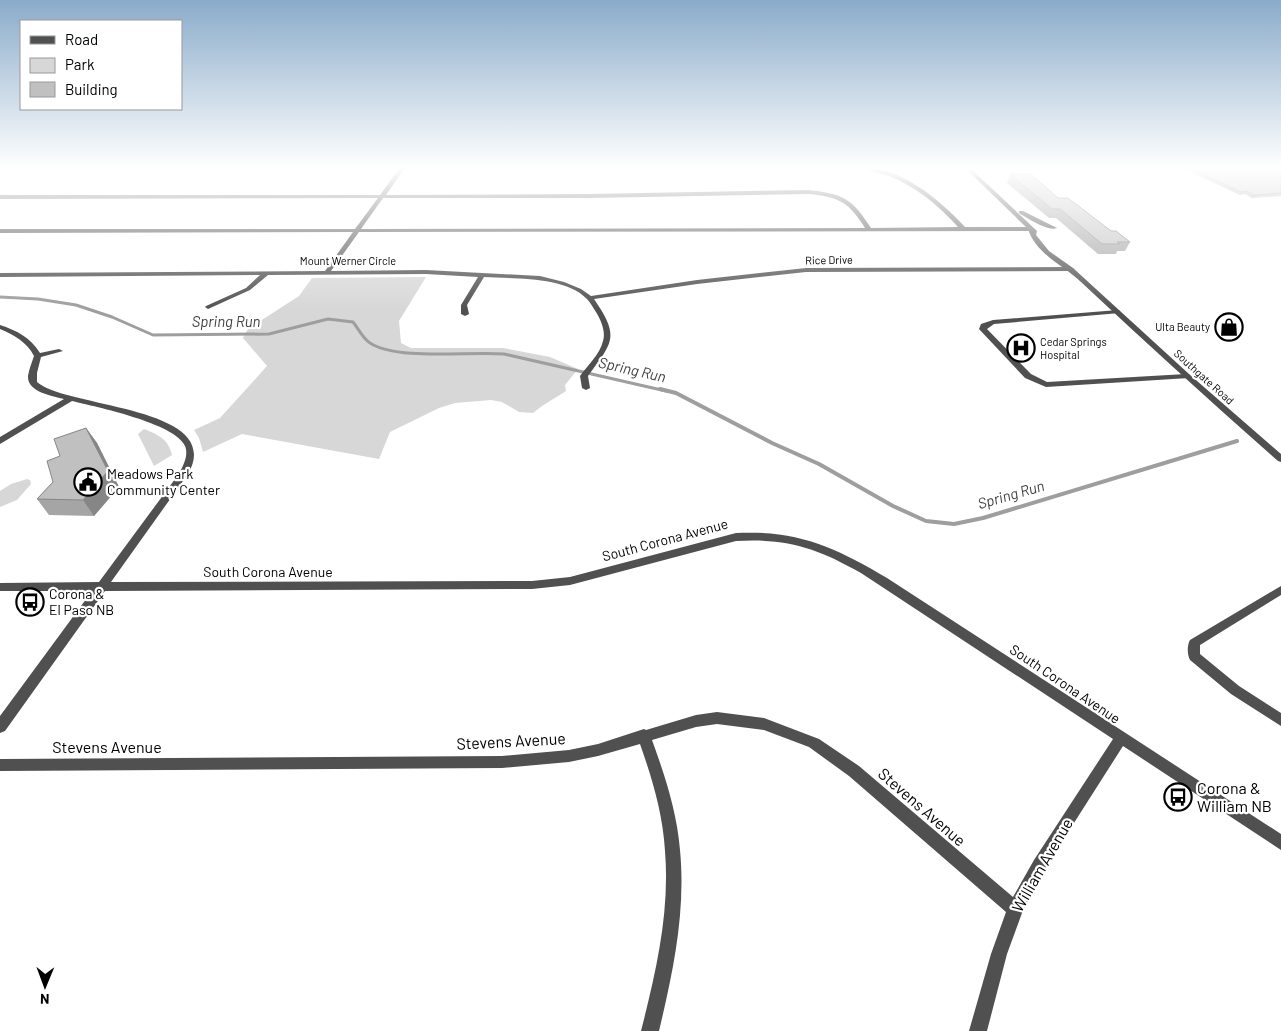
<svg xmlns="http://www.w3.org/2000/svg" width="1281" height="1031" font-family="Barlow,sans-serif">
	<rect width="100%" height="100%" fill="#fff"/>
	<g fill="#d7d7d7">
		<path d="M426,277L399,321L401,343L411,348H503L550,357L578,369L565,385L566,391L542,406L533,413L519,412L502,402L491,400L455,403L439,408L390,432L379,459L242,434L203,452L199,438L194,430L220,418L267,366L243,338L248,329L299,296L312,278Z"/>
		<path d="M144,429C159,435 168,439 172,455L154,466L138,434Z"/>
		<path d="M27,479L30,480L31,484L17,500L0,507V491L11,484Z"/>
	</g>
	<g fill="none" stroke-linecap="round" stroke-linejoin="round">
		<path stroke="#9e9e9e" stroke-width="3" d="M0,297L38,299L76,305L112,317L153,335L269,334L328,319L353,322C358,328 363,339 370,343C398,361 469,351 504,354L666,391"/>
		<path stroke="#9e9e9e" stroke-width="4" d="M660,389L676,393L772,443L819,464L893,506L926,521L954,524L983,518L1237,441"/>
		<g fill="#505050" fill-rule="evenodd">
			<path d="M0,167H465L463,168L404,169L386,195L588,194L809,190C843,194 852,198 871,228L958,227C939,206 917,187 889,176C880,173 868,171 860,167C901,167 938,198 965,227H1031L1034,229L1031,231L359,232L331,271L426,270L540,276L564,282L581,289L591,296L697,280L806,268L1071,267L1074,269L1071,271L806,272L697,284L594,299C620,337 613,342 588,376L590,388L586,390L582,388L580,376C588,365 600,354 603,341C606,332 601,320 596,312C593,308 591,303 587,299C565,276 515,279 484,277L467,305L469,314L465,316L461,314V305L478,277L426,274L268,275L250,290L208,309L205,307L206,306L246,288L260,275L0,277V273L325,271L353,232L0,233V229H355L378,198L0,199V195H380L399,169H0ZM809,194C839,197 849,202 865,228L361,229L383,198H588Z"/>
			<path d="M1118,310L1120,311V313L994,324L987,329L1031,374L1047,382L1186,374H1189V378L1046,387L1025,378L979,329L981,324L993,320Z"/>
			<path d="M0,325C16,330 31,338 40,353L59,349L63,351L41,357L37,373V382C65,408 227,406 188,474L111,582L532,581L570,577L736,533C797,530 835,547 887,578L1281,834V850L1123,746L1044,870L1022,913L1007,954L987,1031H969L991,954L1006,912L849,776L809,747L764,730L717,724L696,727L652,740C665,776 677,812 680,850C686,912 673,972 659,1031H641C656,972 670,912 665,851C663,814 652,778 640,744L598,756L569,762L502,768L0,771V759L502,756L569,750L598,744L644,729L646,730L696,715L717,712L764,718L819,739L859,766L1013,897L1034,860L1113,739L861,573C817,548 787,538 736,541L570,585L532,589L105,591L5,731L0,733V716L92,591H0V583L99,582L178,475C183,467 189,455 185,446C175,423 96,407 72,401L0,444V437L64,399C53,396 27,392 28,376C29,369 32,362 34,356C27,342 14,335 0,329Z"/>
			<path d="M1281,586V595L1200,645V654L1239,686L1281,713V726L1231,694L1190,660C1187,654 1187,645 1190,640Z"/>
		</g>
		<g fill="#505050" fill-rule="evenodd">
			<path d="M964,167H969L1037,231L1036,235L1049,251L1073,268L1189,374L1281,454V462L1278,461C1211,402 1146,343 1081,282C1063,265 1036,254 1028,229Z"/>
			<path d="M1019,211H1023L1057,228C1049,232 1027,218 1019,213Z"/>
		</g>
	</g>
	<g fill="#a5a5a5">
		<path d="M1180,167H1281V196L1252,198L1245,194L1240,195Z"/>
		<path d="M1010,174L1058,198L1130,242L1125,251H1117L1116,254H1098L1056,218H1049L1007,183Z"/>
		<path d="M86,428L97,443L119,487L94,516L49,515L37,499L53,482L60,456Z"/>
	</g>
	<path fill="#868686" d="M86,428L97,443L119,487L94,516L83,500Z"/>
	<g fill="#c0c0c0" stroke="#868686">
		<path d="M1187,167H1281V193L1254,195L1247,191L1241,192Z"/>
		<path d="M1010,174H1031L1058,198H1068L1111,231H1116L1130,242H1117L1120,244H1102L1060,209H1052Z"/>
		<path d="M86,428L108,471L83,500L37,499L53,482L47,461L60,456L54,439Z"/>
	</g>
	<linearGradient id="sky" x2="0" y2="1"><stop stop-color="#8aabca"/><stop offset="0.54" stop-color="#fff"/><stop offset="1" stop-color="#fff" stop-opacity="0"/></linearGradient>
	<rect width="1281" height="311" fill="url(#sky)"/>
	<defs>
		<g id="shop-ring" transform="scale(1.4375)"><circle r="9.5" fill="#fff" stroke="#000" stroke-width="1.5"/><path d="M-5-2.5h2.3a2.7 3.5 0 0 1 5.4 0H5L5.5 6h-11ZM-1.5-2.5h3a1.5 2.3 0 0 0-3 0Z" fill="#000"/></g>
		<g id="hospital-ring" transform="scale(1.4375)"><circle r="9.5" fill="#fff" stroke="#000" stroke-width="1.5"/><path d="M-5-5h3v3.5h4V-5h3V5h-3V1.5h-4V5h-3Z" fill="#000"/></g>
		<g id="civic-ring" transform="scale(1.4375)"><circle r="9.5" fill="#fff" stroke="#000" stroke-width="1.5"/><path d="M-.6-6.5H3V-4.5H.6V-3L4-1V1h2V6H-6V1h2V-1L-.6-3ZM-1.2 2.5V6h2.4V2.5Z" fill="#000"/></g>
		<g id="bus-ring" transform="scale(1.4375)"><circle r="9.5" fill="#fff" stroke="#000" stroke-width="1.5"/><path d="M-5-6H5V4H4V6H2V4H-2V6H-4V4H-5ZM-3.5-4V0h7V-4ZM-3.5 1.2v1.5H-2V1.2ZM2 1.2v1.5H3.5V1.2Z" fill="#000"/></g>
	</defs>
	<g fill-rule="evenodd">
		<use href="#shop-ring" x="1229" y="327"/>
		<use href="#hospital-ring" x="1021" y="348"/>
		<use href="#civic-ring" x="88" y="482"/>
		<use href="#bus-ring" x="30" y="602"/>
		<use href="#bus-ring" x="1178" y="797"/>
	</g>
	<g text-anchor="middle" stroke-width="4.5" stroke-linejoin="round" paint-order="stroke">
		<g font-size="11" fill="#000" stroke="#fff">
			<text transform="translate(829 260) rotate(-1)" y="4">Rice Drive</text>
			<text x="348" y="265">Mount Werner Circle</text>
			<text transform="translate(1204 377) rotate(42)" y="4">Southgate Road</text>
		</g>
		<g font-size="11" fill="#000" stroke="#fff" text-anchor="end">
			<text x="1210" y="331">Ulta Beauty</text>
			<text x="1040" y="346" text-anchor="start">Cedar Springs<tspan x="1040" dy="13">Hospital</tspan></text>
		</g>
		<g font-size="14" fill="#000" stroke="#fff" text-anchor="start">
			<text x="107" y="479">Meadows Park<tspan x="107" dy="16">Community Center</tspan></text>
			<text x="49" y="599">Corona &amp;<tspan x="49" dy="16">El Paso NB</tspan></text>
		</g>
		<g font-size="14" fill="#000" stroke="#fff">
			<text transform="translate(665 540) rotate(-15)" y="5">South Corona Avenue</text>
			<text x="268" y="577">South Corona Avenue</text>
			<text transform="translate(1065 684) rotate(34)" y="5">South Corona Avenue</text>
		</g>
		<g font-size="15" font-style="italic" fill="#3f3f3f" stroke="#fff">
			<text x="226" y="327">Spring Run</text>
			<text transform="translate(632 370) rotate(13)" y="5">Spring Run</text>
			<text transform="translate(1011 495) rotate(-16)" y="5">Spring Run</text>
		</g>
		<g font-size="16" fill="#000" stroke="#fff">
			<text transform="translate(511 741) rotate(-3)" y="6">Stevens Avenue</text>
			<text x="107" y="753">Stevens Avenue</text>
			<text transform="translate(922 807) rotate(41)" y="6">Stevens Avenue</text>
			<text transform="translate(1042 865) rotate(-60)" y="6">William Avenue</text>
		</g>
		<g font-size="16" fill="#000" stroke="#fff" text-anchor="start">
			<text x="1197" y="794">Corona &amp;<tspan x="1197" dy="18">William NB</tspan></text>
		</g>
	</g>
	<rect x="20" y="20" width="162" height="90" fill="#ffffff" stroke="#999999"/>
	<rect x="30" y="36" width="25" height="8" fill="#505050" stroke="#999999"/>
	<text x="65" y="45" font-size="15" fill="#000000">Road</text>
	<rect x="30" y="58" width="25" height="15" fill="#d7d7d7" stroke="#999999"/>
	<text x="65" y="70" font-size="15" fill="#000000">Park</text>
	<rect x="30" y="82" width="25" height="15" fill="#c0c0c0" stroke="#999999"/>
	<text x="65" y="95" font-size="15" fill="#000000">Building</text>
	<g transform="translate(45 986) rotate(181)" stroke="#ffffff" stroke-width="4" paint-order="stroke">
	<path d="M0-4L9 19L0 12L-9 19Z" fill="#000000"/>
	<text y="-8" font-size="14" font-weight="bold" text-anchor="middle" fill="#000000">N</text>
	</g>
</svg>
